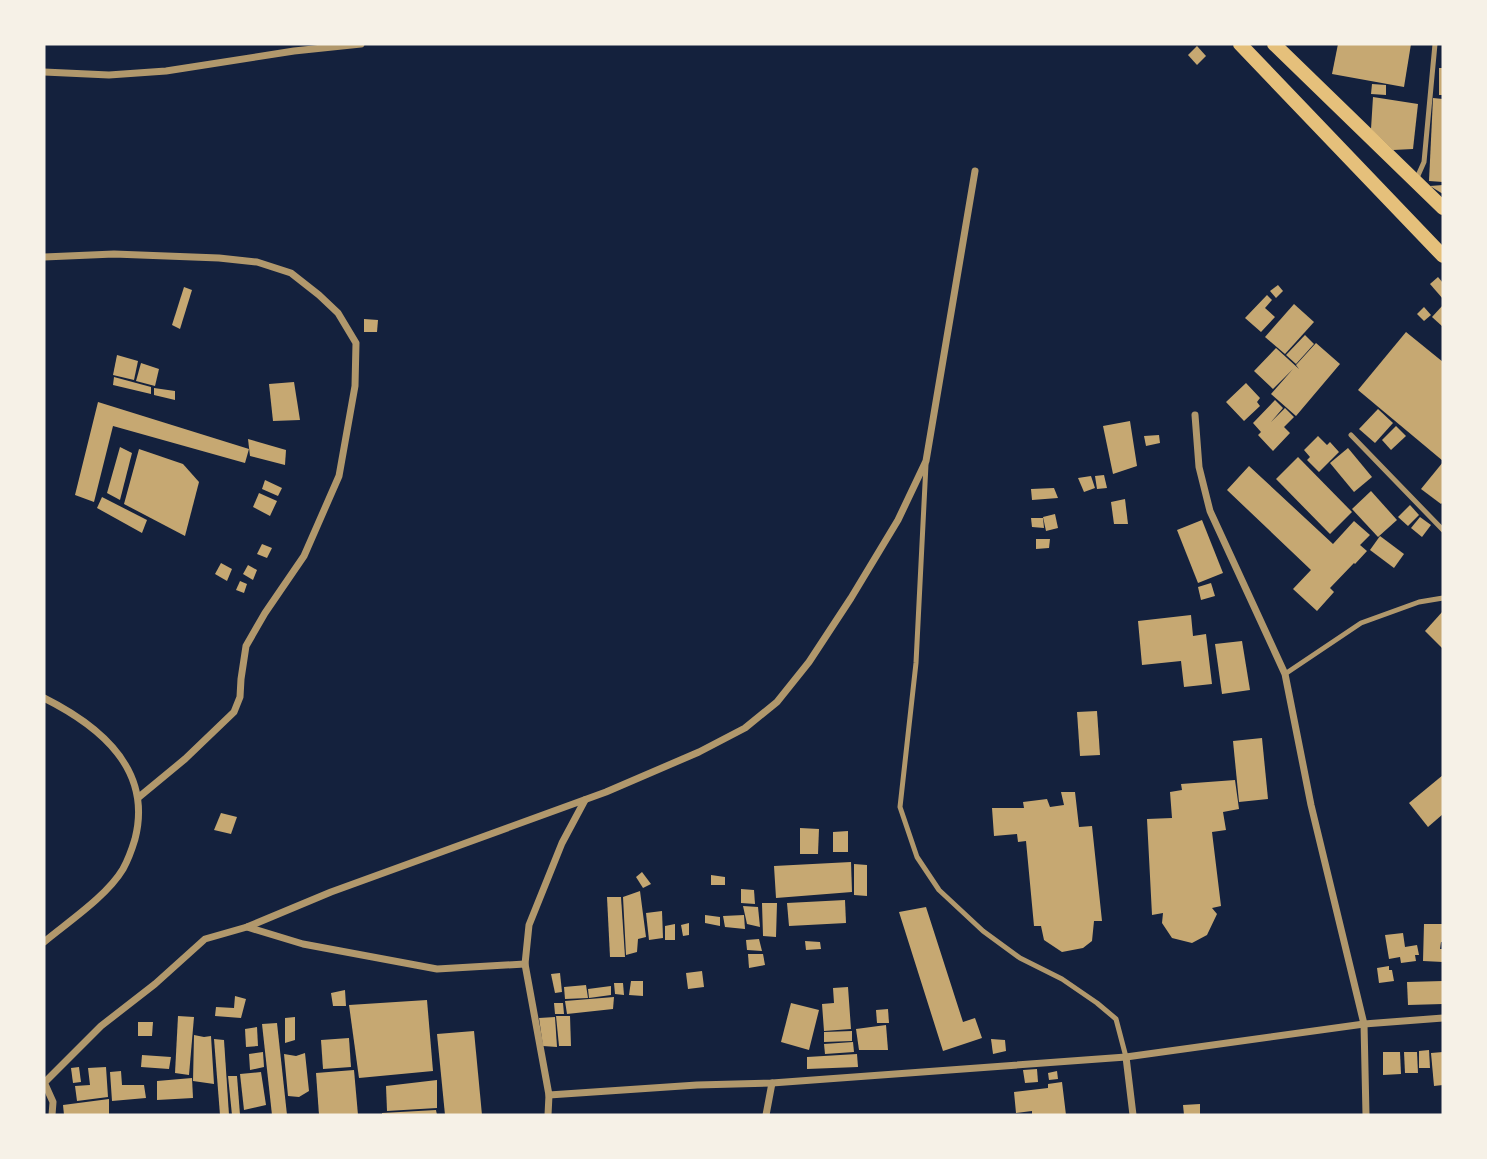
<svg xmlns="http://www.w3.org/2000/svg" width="1487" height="1159" font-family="Roboto,sans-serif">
	<rect width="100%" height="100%" fill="#14213d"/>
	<g fill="#c6a872">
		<path d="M1338,44H1411L1404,87L1332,74Z"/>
		<path d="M1197,46L1206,56L1197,65L1188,55Z"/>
		<rect x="1439" y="68" width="4" height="27"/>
		<path d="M1372,84L1386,85V95L1371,94Z"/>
		<path d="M1373,97L1418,104L1413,149L1393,150L1371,129Z"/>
		<path d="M1433,98L1443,99V182L1429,181Z"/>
		<path d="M1443,185V194L1430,186Z"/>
		<path d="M1438,277L1443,283V299L1430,284Z"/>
		<path d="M1278,285L1283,291L1276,298L1270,291Z"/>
		<path d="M184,287L192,290L180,329L172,325Z"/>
		<path d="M1267,295L1272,300L1265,308L1275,317L1261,332L1245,318Z"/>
		<path d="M1294,304L1314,322L1285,354L1265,337Z"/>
		<path d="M1443,305V327L1432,317Z"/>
		<path d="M1424,307L1431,315L1424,321L1417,314Z"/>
		<path d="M364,319L378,320L377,332H364Z"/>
		<path d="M1406,332L1443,362V461L1358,390Z"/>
		<path d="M1305,335L1314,344L1296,364L1286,355Z"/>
		<path d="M1316,343L1340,364L1296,416L1271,394L1293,369L1273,389L1254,371L1276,348L1299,369L1296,365Z"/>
		<path d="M117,355L138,361L134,380L113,375Z"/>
		<path d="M141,363L159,369L155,386L136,381Z"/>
		<path d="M114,377L151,387V394L113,385Z"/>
		<path d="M294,382L300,420L273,421L269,384Z"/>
		<path d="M1246,383L1260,398L1257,402L1260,406L1244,421L1226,402Z"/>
		<path d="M154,388L175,391V400L154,395Z"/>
		<path d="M1275,400L1283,408L1271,422L1285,408L1294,417L1284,427L1290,433L1273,451L1258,435L1261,432L1253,423Z"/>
		<path d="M98,402L249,449L245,463L113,426L94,502L75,495Z"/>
		<path d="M1378,409L1393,423L1375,443L1359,429Z"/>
		<path d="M1130,421L1137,466L1113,474L1103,426Z"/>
		<path d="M1396,426L1406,436L1391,450L1382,440Z"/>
		<path d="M1159,435L1160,443L1146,446L1144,436Z"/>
		<path d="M1318,436L1327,445L1330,442L1339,452L1319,472L1307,460L1310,457L1304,450Z"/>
		<path d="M248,439L286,450L285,465L250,456Z"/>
		<path d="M120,447L132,453L120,500L107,493Z"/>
		<path d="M1348,448L1372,477L1354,492L1330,463Z"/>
		<path d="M139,449L183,464L199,482L185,536L124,504Z"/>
		<path d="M1298,457L1352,512L1330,534L1276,479Z"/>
		<path d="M1443,462V502L1441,504L1421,489Z"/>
		<path d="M1249,466L1333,544L1354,521L1370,535L1360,545L1367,551L1355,564L1354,563L1330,588L1334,592L1317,611L1293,589L1311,570L1227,490Z"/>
		<path d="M1104,475L1107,488L1097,489L1095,476Z"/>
		<path d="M1091,476L1095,488L1084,492L1078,478Z"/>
		<path d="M265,480L282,488L278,496L262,489Z"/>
		<path d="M1054,488L1058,498L1032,500L1031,489Z"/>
		<path d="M1371,491L1397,520L1378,537L1352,509Z"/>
		<path d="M259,493L277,501L270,516L253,507Z"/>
		<path d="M102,497L147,520L142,533L97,508Z"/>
		<path d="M1125,499L1128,524H1114L1111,502Z"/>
		<path d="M1410,505L1419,515L1408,526L1398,517Z"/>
		<path d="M1055,514L1058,528L1046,531L1043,517Z"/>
		<path d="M1420,517L1431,525L1422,537L1411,528Z"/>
		<path d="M1031,518H1043L1044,528L1032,527Z"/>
		<path d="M1202,520L1223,573L1198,583L1177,530Z"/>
		<path d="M1380,536L1404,554L1394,568L1370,550Z"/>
		<path d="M1036,539H1050L1049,548L1036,549Z"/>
		<path d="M262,544L272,548L267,558L257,554Z"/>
		<path d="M221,563L232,569L227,581L215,574Z"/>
		<path d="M248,565L257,570L253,580L243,574Z"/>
		<path d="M240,581L247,584L244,593L236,590Z"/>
		<path d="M1211,583L1215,596L1201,600L1198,587Z"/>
		<path d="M1443,611V649L1425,631Z"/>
		<path d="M1191,615L1193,636L1206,634L1212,684L1184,687L1181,661L1142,665L1138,621Z"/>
		<path d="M1242,641L1250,690L1222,694L1215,644Z"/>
		<path d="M1097,711L1100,755L1080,756L1077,712Z"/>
		<path d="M1262,738L1268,799L1239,802L1233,741Z"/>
		<path d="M1443,775V814L1428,827L1409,803Z"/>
		<path d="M1235,780L1239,809L1223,812L1226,830L1212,832L1221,906L1212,908L1217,914L1207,935L1192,943L1172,938L1162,923L1163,913L1152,915L1147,819L1172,818L1170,792L1182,790L1181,784Z"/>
		<path d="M1061,792H1075L1079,827L1092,826L1102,921H1094L1092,941L1083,948L1062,952L1044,940L1041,926H1034L1026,841L1018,842L1017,834L994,836L992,808H1024L1023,802L1047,799L1050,807L1064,805Z"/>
		<path d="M221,813L237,817L231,834L214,830Z"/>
		<path d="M800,828L819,829L818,854H800Z"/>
		<path d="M848,831V852H833V832Z"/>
		<path d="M851,862L852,892L776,898L774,866Z"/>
		<path d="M854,864L867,865V896L854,895Z"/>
		<path d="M642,872L651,884L643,888L636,877Z"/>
		<path d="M711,875L725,877V885H711Z"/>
		<path d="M741,889L754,890L755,904L741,903Z"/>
		<path d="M640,891L646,937L638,939L637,952L626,955L623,897Z"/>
		<path d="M607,897H621L625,957H610Z"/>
		<path d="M845,900L846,923L789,926L787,903Z"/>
		<path d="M762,903H777L776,937L763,936Z"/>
		<path d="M743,906L758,907L760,927L747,924Z"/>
		<path d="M926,907L963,1022L975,1018L982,1038L943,1051L899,912Z"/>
		<path d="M662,911L663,938L649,940L646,913Z"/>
		<path d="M705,915L720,917V926L705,923Z"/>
		<path d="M744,915L745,929L725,927L723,916Z"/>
		<path d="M689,923V935L683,936L681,925Z"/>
		<path d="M675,924V940H665V926Z"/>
		<path d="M1424,924H1443V942H1441L1440,949H1443V962L1423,961Z"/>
		<path d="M1403,933L1405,947L1417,945L1419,955H1415L1416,961L1401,963L1400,957L1389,959L1385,935Z"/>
		<path d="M759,939L762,951L747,950L746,940Z"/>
		<path d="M805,941L820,942L821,949L806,950Z"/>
		<path d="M748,954H763L765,965L749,968Z"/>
		<path d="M1389,966V970H1392L1394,981L1379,983L1377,968Z"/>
		<path d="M702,971L704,987L688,989L686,973Z"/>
		<path d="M560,973L562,992L555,993L551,974Z"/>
		<path d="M631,981H643V996L629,995Z"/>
		<path d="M1443,981V1004L1408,1005L1407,982Z"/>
		<path d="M614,983H623L624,995L615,994Z"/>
		<path d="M586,985L588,998L565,999L564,987Z"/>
		<path d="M611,986V995L589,998L588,989Z"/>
		<path d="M848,987L851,1029L824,1031L822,1004L834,1003L833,988Z"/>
		<path d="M345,990L346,1006H333L331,993Z"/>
		<path d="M235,996L246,999L241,1018L215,1016L216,1007L234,1008Z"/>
		<path d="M614,997L613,1009L567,1014L565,1001Z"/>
		<path d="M427,1000L433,1071L359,1078L349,1005Z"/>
		<path d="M554,1003H563L564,1014H555Z"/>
		<path d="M791,1003L819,1010L809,1050L781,1042Z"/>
		<path d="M888,1009L889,1023H877L876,1010Z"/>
		<path d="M178,1016L194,1017L189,1075L175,1073Z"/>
		<path d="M556,1016H570L571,1046H559Z"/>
		<path d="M295,1017V1040L285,1043V1018Z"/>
		<path d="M555,1017L557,1047L543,1046L539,1018Z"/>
		<path d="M138,1022H153L152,1036H138Z"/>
		<path d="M277,1023L287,1115H272L262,1024Z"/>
		<path d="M886,1025L888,1050H859L856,1029Z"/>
		<path d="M257,1027L258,1046L246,1047L245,1029Z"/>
		<path d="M474,1031L482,1115H445L437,1034Z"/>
		<path d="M852,1031V1041L824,1042V1032Z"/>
		<path d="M194,1035L204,1037L211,1036L214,1084L193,1081Z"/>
		<path d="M349,1038L351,1067L323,1069L321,1040Z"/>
		<path d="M214,1039L224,1040L229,1115H220Z"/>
		<path d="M991,1039L1005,1040L1006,1051L993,1054Z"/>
		<path d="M853,1042L854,1052L825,1054L824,1044Z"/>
		<path d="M1429,1050L1430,1068H1419V1051Z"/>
		<path d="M263,1052L264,1067L250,1070L249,1054Z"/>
		<path d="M1383,1052H1400L1401,1074L1383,1075Z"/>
		<path d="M1404,1052H1417L1418,1073H1405Z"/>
		<path d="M1443,1052V1085L1434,1086L1431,1053Z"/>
		<path d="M305,1053L309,1091L299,1097L288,1096L284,1054L296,1056Z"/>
		<path d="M857,1054L858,1067L807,1069V1057Z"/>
		<path d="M142,1055L171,1057L169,1069L141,1067Z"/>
		<path d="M79,1067L81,1082L73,1083L71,1068Z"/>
		<path d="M106,1067L108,1097L77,1101L75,1086L90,1085L88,1068Z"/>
		<path d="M1037,1069L1038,1082L1025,1083L1023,1070Z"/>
		<path d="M354,1070L358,1115H319L316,1073Z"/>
		<path d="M121,1071L122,1085H144L146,1098L112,1101L110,1072Z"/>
		<path d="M1057,1071L1058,1079L1049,1080L1048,1073Z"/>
		<path d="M261,1072L266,1105L244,1110L240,1074Z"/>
		<path d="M228,1076H237L240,1115H232Z"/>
		<path d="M192,1078L193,1098L157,1100V1081Z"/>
		<path d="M437,1080V1108L387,1111L386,1086Z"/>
		<path d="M1062,1082L1066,1115H1032V1111L1016,1113L1014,1092L1048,1088V1084Z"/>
		<path d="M109,1099V1115H64L63,1105Z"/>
		<path d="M1200,1104V1115H1184L1183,1105Z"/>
		<path d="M436,1110L437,1115H382V1113Z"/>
	</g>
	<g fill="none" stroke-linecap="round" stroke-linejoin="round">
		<g stroke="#b1986c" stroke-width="5">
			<path d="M1416,180L1424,162L1435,44"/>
			<path d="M1351,435L1443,530"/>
			<path d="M926,464L916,663L900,807L917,857L939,890L983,931L1020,958L1062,979L1097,1003L1116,1019L1126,1057"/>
			<path d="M1285,674L1361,623L1419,602L1443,598"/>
		</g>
		<g stroke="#b1986c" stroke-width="7">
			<path d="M44,72L109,75L166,71L294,51L361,44"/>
			<path d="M44,257L114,254L219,258L257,262L291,273L319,295L338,313L356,343L355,386L339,476L304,556L265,613L246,646L241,679L240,697L234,712L185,759L139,797"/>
			<path d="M1195,415L1199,467L1210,511L1285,674L1311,805L1364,1024L1366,1115"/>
			<path d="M44,698C100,726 153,769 135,839C132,849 128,860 123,869C107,896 68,922 44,942"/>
			<path d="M247,927L303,944L437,969L525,964"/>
			<path d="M1126,1057L1133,1115"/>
			<path d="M44,1082L53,1102L52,1115"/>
			<path d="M44,1083L101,1026L155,984L205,939L247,927L331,892L606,792L699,752L745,728L777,702L809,662L851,598L898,520L926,461L975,171"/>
			<path d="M549,1095L697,1085L772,1083L1126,1057L1364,1024L1443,1018"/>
			<path d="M548,1115L549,1095L525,964L529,925L562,843L585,800"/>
			<path d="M766,1115L772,1083"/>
		</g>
		<g stroke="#e5c07b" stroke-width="14">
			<path d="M1240,44L1443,256"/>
			<path d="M1274,44L1443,208"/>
		</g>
	</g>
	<rect width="1487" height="1159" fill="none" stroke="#f6f1e7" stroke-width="91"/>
</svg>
